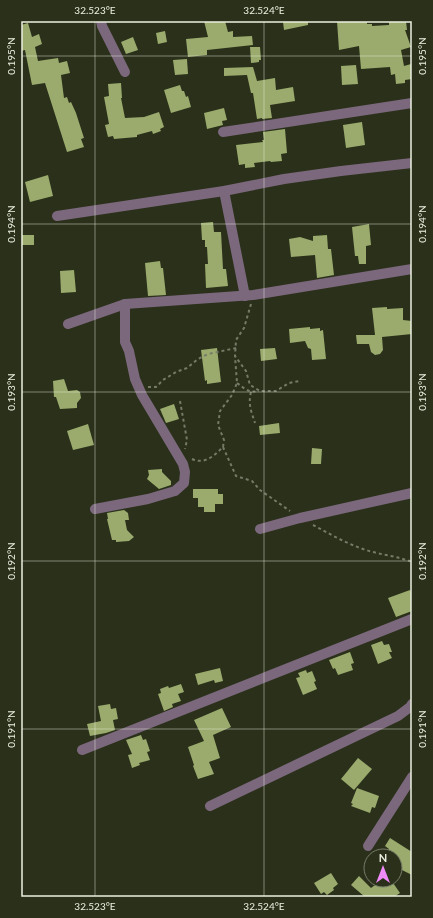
<svg xmlns="http://www.w3.org/2000/svg" width="433" height="918" font-family="Lato,sans-serif">
	<rect width="100%" height="100%" fill="#2a301a"/>
	<g fill="#9aab6d">
		<path d="M204,21H225L228,32L233,31V37L252,36L253,45L207,50V55L188,57L186,39L208,37Z"/>
		<path d="M288,21H308V25L284,30L283,22Z"/>
		<path d="M337,21H367V24H372V26L389,25V21H406L407,30H405L411,47L401,50L404,66L411,64L412,79L405,80V83L396,84L395,74L391,75L390,67L361,69L359,46L339,50Z"/>
		<path d="M28,23L32,37L39,34L42,44L35,47L38,61L58,58L59,63L67,61L70,73L61,75L64,98L67,97L69,103L71,102L76,113L84,138L81,139L84,147L67,152L45,83L32,85L25,50L21,51V25Z"/>
		<path d="M165,31L167,42L158,44L156,33Z"/>
		<path d="M133,37L138,50L126,54L121,42Z"/>
		<path d="M250,47H260L261,60H259V62L251,63Z"/>
		<path d="M187,59L188,74L175,75L173,60Z"/>
		<path d="M356,65L358,84L342,85L341,66Z"/>
		<path d="M253,67L257,81L275,78L276,90L293,87L295,101L270,105L272,118L262,119V118L257,119L253,93H251L247,75L224,76V68Z"/>
		<path d="M121,83L122,98H121L125,118L144,117L159,112L164,127L160,129L161,131L153,134L152,131L137,135V137L114,139L113,136L108,137L105,125L109,124L104,97L109,96L108,84Z"/>
		<path d="M180,85L182,91H184L186,97L188,96L191,107L171,113L164,90Z"/>
		<path d="M224,108L227,120L222,121L223,125L207,129L204,113Z"/>
		<path d="M362,122L365,145L346,148L343,125Z"/>
		<path d="M285,129L287,153L281,154L282,161L271,162L270,161L254,163L255,167L245,168V164L239,165L236,145L263,142L262,140H264L263,132Z"/>
		<path d="M48,175L53,196L30,202L25,182Z"/>
		<path d="M213,222L214,232H221L223,269H226L228,286L206,288L205,264H208L207,247H205V240H202L201,223Z"/>
		<path d="M369,224L371,245L366,246V264H359L358,256H355L352,227Z"/>
		<rect x="21" y="235" width="13" height="10"/>
		<path d="M327,235L328,249H331L334,275L317,278L315,255L291,257L289,239L300,237L313,241V236Z"/>
		<path d="M160,261L161,268H163L166,295L148,296L145,263Z"/>
		<path d="M74,270L76,292L61,293L60,271Z"/>
		<path d="M387,307V309L403,308V320L412,321V334L382,337L383,350L380,354L375,355L371,352L369,344H357L356,335H375L372,308Z"/>
		<path d="M310,327V329L320,328V331L323,330L326,359L312,360L311,349L308,348L305,341L290,343L289,329Z"/>
		<path d="M217,348L221,382L207,384V380L205,381L201,350Z"/>
		<path d="M275,348L277,359L261,361L260,349Z"/>
		<path d="M64,379L68,391L77,390L80,392L81,398L77,403V408L60,409L56,397H54L53,381Z"/>
		<path d="M174,404L179,419L166,423L160,409Z"/>
		<path d="M279,423L280,433L260,435L259,426Z"/>
		<path d="M88,424L94,445L73,450L67,431Z"/>
		<path d="M312,448L322,449L321,464H311Z"/>
		<path d="M162,469V472L171,481V485L159,489L147,479L149,475L148,470Z"/>
		<path d="M193,489H218V494H223V504H215V512H204V507H198V498H193Z"/>
		<path d="M124,510L128,513L129,520H125L127,530L134,537L129,541L116,542V540H112L107,519H108L107,513Z"/>
		<path d="M410,590L412,594V611L396,617L388,598Z"/>
		<path d="M382,641L384,645L389,644L392,652H389L392,658L378,664L371,645Z"/>
		<path d="M350,652L354,663L351,664L353,670L338,675L335,668L333,669L329,660Z"/>
		<path d="M220,668L223,681L215,683L214,680L198,685L195,674Z"/>
		<path d="M306,670L307,673L312,671L316,681L314,682L317,689L303,695L296,678L300,677L298,673Z"/>
		<path d="M181,684L184,692L178,694L181,701L172,704L173,707L164,711L158,694L161,693L160,689L168,686L169,688Z"/>
		<path d="M110,704L111,709L116,708L118,719L113,720L115,730L106,733L90,736L87,724L101,721L98,706Z"/>
		<path d="M222,708L231,727L213,735L220,758L209,762L214,774L198,779L193,766L194,765L188,747L204,741L194,720Z"/>
		<path d="M141,735L143,740L146,739L150,751L147,752L150,760L139,763L140,765L132,768L128,755L132,754L126,740Z"/>
		<path d="M358,758L372,769L354,790L341,779Z"/>
		<path d="M357,788L379,796L375,808L372,807L370,813L351,806L353,804L351,803Z"/>
		<path d="M390,838L412,852V875L402,870L395,866V856H384L389,849L385,846Z"/>
		<path d="M331,873L338,884L333,888L334,890L327,895L324,892L321,894L314,883Z"/>
		<path d="M359,876L371,888L382,880H391L400,893L394,897H365L351,885Z"/>
	</g>
	<g fill="none" stroke-linecap="round" stroke-linejoin="round">
		<g stroke="#767b68" stroke-width="2" stroke-dasharray="3 3" stroke-linecap="butt">
			<path d="M251,304L244,328L236,340L235,356L246,371L250,385L260,391H276L289,383L299,381"/>
			<path d="M237,383C245,389 249,393 259,391"/>
			<path d="M148,387H156L163,380L176,372L187,368L198,359L208,354L236,348"/>
			<path d="M251,392C248,404 251,411 255,423"/>
			<path d="M180,401L187,440L185,449"/>
			<path d="M223,447L236,476L252,481L260,490L290,511"/>
			<path d="M192,459C205,465 215,455 223,447L224,440L218,425L220,411L232,395L237,383L235,356"/>
			<path d="M313,525C330,534 347,544 366,550C381,555 397,556 412,562"/>
		</g>
		<g stroke="#7b687c" stroke-width="10">
			<path d="M101,21L102,26L125,72"/>
			<path d="M223,132L412,103"/>
			<path d="M224,191L245,296"/>
			<path d="M57,216L224,191L284,179L341,171L412,163"/>
			<path d="M68,324L125,304L253,295L412,269"/>
			<path d="M95,509L148,499L175,491L184,483L185,472L183,464L142,395L135,379L129,351L125,342V304"/>
			<path d="M260,529L300,518L412,493"/>
			<path d="M82,750L412,619"/>
			<path d="M210,806L398,716L410,707L412,704"/>
			<path d="M368,846L412,777"/>
		</g>
	</g>
	<path fill="none" stroke="#ebf0e1" stroke-width="1" stroke-opacity="0.45" d="M95,21V897M264,21V897M21,56H412M21,224H412M21,392H412M21,561H412M21,729H412"/>
	<rect width="433" height="918" fill="none" stroke="#2a301a" stroke-width="44"/>
	<g transform="translate(383 868)"><circle r="19" fill="#2a301a" stroke="#777d6a"/>
	<path d="M0-3L7 15L0 10L-7 15Z" fill="#ef8bf6"/>
	<text y="-6" font-size="11" font-weight="bold" text-anchor="middle" fill="#ebf0e1">N</text>
	</g>
	<rect x="22" y="22" width="389" height="874" fill="none" stroke="#ebf0e1" stroke-width="1.5"/>
	<g font-size="10" text-anchor="middle" fill="#ebf0e1">
		<text x="95" y="14">32.523°E</text>
		<text x="264" y="14">32.524°E</text>
		<text transform="translate(11 56) rotate(-90)" y="4">0.195°N</text>
		<text transform="translate(422 56) rotate(-90)" y="4">0.195°N</text>
		<text transform="translate(11 224) rotate(-90)" y="4">0.194°N</text>
		<text transform="translate(422 224) rotate(-90)" y="4">0.194°N</text>
		<text transform="translate(11 392) rotate(-90)" y="4">0.193°N</text>
		<text transform="translate(422 392) rotate(-90)" y="4">0.193°N</text>
		<text transform="translate(11 561) rotate(-90)" y="4">0.192°N</text>
		<text transform="translate(422 561) rotate(-90)" y="4">0.192°N</text>
		<text transform="translate(11 729) rotate(-90)" y="4">0.191°N</text>
		<text transform="translate(422 729) rotate(-90)" y="4">0.191°N</text>
		<text x="95" y="910">32.523°E</text>
		<text x="264" y="910">32.524°E</text>
	</g>
</svg>
